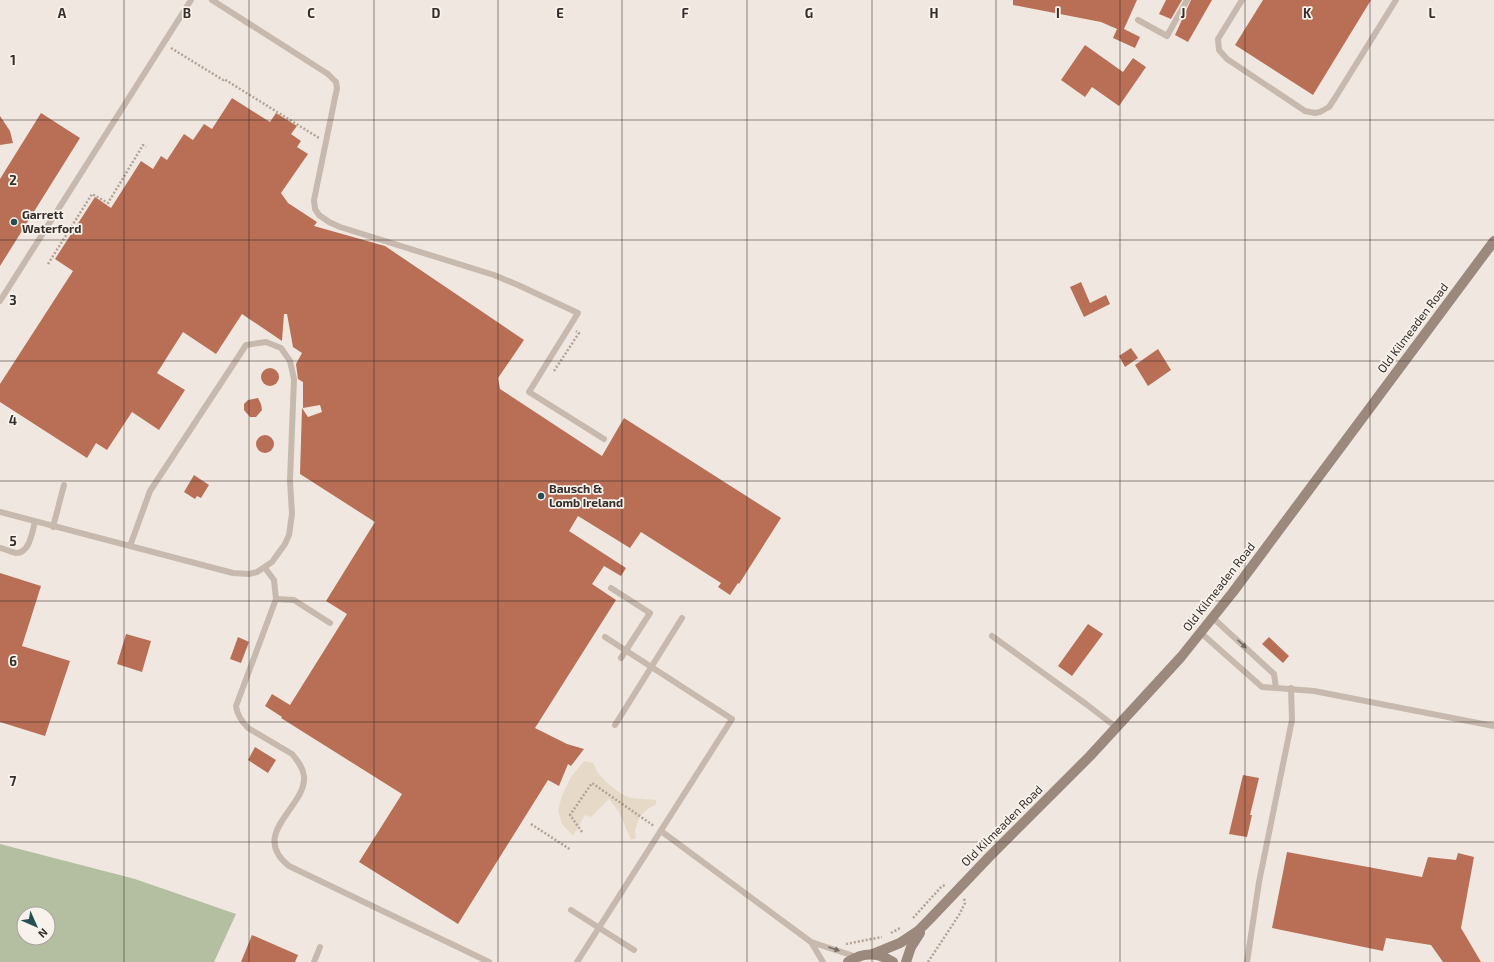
<svg xmlns="http://www.w3.org/2000/svg" width="1494" height="962" font-family="'Exo 2',sans-serif">
	<rect width="100%" height="100%" fill="#f0e8e0"/>
	<path fill="#b4bea1" fill-rule="evenodd" d="M0,844L135,879L236,914L214,962H0ZM24,914H48V938H24Z"/>
	<path fill="#e6d9c8" d="M584,761L593,763L598,773L606,782L620,793L631,798L656,800V805L649,808L640,816L635,830L636,838L631,840L619,812L609,799L591,817L585,815L573,836L562,824L558,810L562,796L571,777Z"/>
	<g fill="#b86f55">
		<path d="M1013,0H1137L1124,29L1140,37L1135,48L1113,38L1117,29L1101,22L1013,5Z"/>
		<path d="M1166,0H1182L1171,19L1159,14Z"/>
		<path d="M1191,0H1212L1188,42L1175,35Z"/>
		<path d="M1263,0H1371L1313,95L1235,45Z"/>
		<path d="M1085,45L1123,72L1133,58L1146,67L1119,106L1092,87L1085,97L1061,80Z"/>
		<path d="M232,98L270,122L276,113L297,126L291,134L301,141L297,147L308,154L281,193L288,203L317,222L314,226L385,246L524,340L498,378L500,389L602,456L624,418L781,518L739,584L738,583L730,595L718,587L721,583L641,532L630,548L578,516L569,531L626,568L621,576L604,566L592,584L616,600L535,728L567,744L584,749L571,766L568,764L559,786L548,780L458,924L359,862L402,794L281,718L282,717L265,706L272,694L290,705L347,614L326,601L375,522L300,474L302,408L308,417L322,412L320,405L303,408V382L298,379L296,364L302,353L293,347L287,314H284L282,341L242,314L216,354L183,332L157,373L185,390L159,430L132,412L107,450L96,443L87,458L0,402V384L73,271L55,259L95,197L111,208L141,161L153,169L161,156L167,160L184,134L193,140L204,124L212,129Z"/>
		<path d="M41,113L80,138L0,266V179Z"/>
		<path d="M0,116L10,131L13,143L0,145Z"/>
		<path d="M1081,282L1090,303L1106,295L1110,304L1084,317L1070,287Z"/>
		<path d="M1131,348L1138,358L1125,367L1119,356Z"/>
		<path d="M1158,349L1171,370L1148,386L1135,365Z"/>
		<circle cx="270" cy="377" r="9"/>
		<path d="M258,398L261,404L262,410L256,417H250L244,410V404L248,400Z"/>
		<circle cx="265" cy="444" r="9"/>
		<path d="M194,475L209,485L201,498L197,496L195,499L184,492Z"/>
		<path d="M0,573L41,586L22,646L70,661L45,736L0,722Z"/>
		<path d="M1088,624L1103,634L1072,676L1058,666Z"/>
		<path d="M126,634L151,641L142,672L117,664Z"/>
		<path d="M238,637L249,642L241,663L230,659Z"/>
		<path d="M1269,637L1289,656L1283,663L1262,644Z"/>
		<path d="M255,747L276,760L268,773L248,760Z"/>
		<path d="M1243,775L1259,778L1250,815H1252L1247,837L1229,834Z"/>
		<path d="M1287,852L1422,877L1428,857L1456,860L1458,853L1474,857L1461,928L1481,962H1443L1431,945L1386,938L1383,951L1272,928Z"/>
		<path d="M252,935L298,955L295,962H241Z"/>
	</g>
	<g fill="none" stroke-linecap="round" stroke-linejoin="round">
		<g stroke="#b3a397" stroke-width="2.5" stroke-dasharray="2 2" stroke-linecap="butt">
			<path d="M171,48L223,80L224,79L319,138"/>
			<path d="M48,264L92,194L108,203L143,145L146,147"/>
			<path d="M554,371L579,333L576,331"/>
			<path d="M531,824L571,850"/>
			<path d="M582,832L570,815L592,783L654,826"/>
			<path d="M913,918L942,886L946,885"/>
			<path d="M891,933L900,928"/>
			<path d="M846,944L882,937"/>
			<path d="M928,962L959,915L965,903L964,898"/>
		</g>
		<g stroke="#c7b9ad" stroke-width="6">
			<path d="M212,0L328,74L336,82L337,88L314,200L315,209L319,215L329,222L340,227L494,275L518,285L578,313L529,392L604,439"/>
			<path d="M1242,0L1218,39L1219,50L1227,59L1305,111L1315,113L1320,112L1329,107L1335,98L1396,0"/>
			<path d="M1138,20L1167,36L1187,0"/>
			<path d="M0,301L191,0"/>
			<path d="M0,512L233,573L249,574L257,572L272,562L285,544L289,535L292,514L290,480L294,379L290,361L281,348L266,342L246,345L150,491L130,546"/>
			<path d="M53,527L64,485"/>
			<path d="M0,548C5,549 11,552 16,553C30,553 32,532 35,522"/>
			<path d="M265,568L274,580L276,599L236,706C237,715 241,721 248,728L292,754C297,760 303,767 304,776C307,807 248,833 289,866L489,962"/>
			<path d="M611,588L650,613L621,658"/>
			<path d="M276,599L294,600L330,623"/>
			<path d="M1213,618L1274,674L1276,688"/>
			<path d="M1201,633L1262,687L1314,691L1494,726"/>
			<path d="M992,636L1086,704L1117,728"/>
			<path d="M615,725L682,618"/>
			<path d="M661,831L811,942L857,957"/>
			<path d="M571,910L634,950"/>
			<path d="M811,942L823,962"/>
			<path d="M314,962L320,947"/>
			<path d="M577,962L732,719L605,637"/>
			<path d="M1247,962L1259,882L1292,720L1291,688"/>
		</g>
		<g stroke="#9b897e" stroke-width="10">
			<path d="M873,954L900,943L918,931L929,920L990,856L1090,756L1181,657L1233,592L1494,241"/>
			<path d="M848,962C863,952 878,952 893,962"/>
			<path d="M906,962L911,947L920,933"/>
		</g>
	</g>
	<defs><path id="oneway-solid" d="M-6-.8H1V-3.2L6.5 0L1 3.2V.8H-6Z"/></defs>
	<g fill="#776d65">
		<use href="#oneway-solid" transform="translate(1242 644) rotate(43)"/>
		<use href="#oneway-solid" transform="translate(834 949) rotate(19)"/>
	</g>
	<path fill="none" stroke="#362e2a" stroke-width="1" stroke-opacity="0.55" d="M124,0V962M249,0V962M374,0V962M498,0V962M622,0V962M747,0V962M872,0V962M996,0V962M1120,0V962M1245,0V962M1370,0V962M0,120H1494M0,240H1494M0,361H1494M0,481H1494M0,601H1494M0,722H1494M0,842H1494"/>
	<g fill="#254f53" stroke="#f8f2ec" stroke-width="1.5">
		<circle cx="14" cy="222" r="4"/>
		<circle cx="541" cy="496" r="4"/>
	</g>
	<g text-anchor="middle" stroke-width="3.5" stroke-linejoin="round" paint-order="stroke">
		<g font-size="12" font-weight="bold" fill="#362e2a" stroke="#f8f2ec" text-anchor="start">
			<text x="22" y="219">Garrett<tspan x="22" dy="14">Waterford</tspan></text>
			<text x="549" y="493">Bausch &amp;<tspan x="549" dy="14">Lomb Ireland</tspan></text>
		</g>
		<g font-size="12" fill="#362e2a" stroke="#f8f2ec">
			<text transform="translate(1413 328) rotate(-53)" y="4">Old Kilmeaden Road</text>
			<text transform="translate(1219 587) rotate(-52)" y="4">Old Kilmeaden Road</text>
			<text transform="translate(1002 826) rotate(-45)" y="4">Old Kilmeaden Road</text>
		</g>
	</g>
	<g font-size="13" text-anchor="middle" font-weight="bold" fill="#362e2a" stroke="#f8f2ec" stroke-width="3.5" stroke-linejoin="round" paint-order="stroke">
		<text x="62" y="18">A</text>
		<text x="187" y="18">B</text>
		<text x="311" y="18">C</text>
		<text x="436" y="18">D</text>
		<text x="560" y="18">E</text>
		<text x="685" y="18">F</text>
		<text x="809" y="18">G</text>
		<text x="934" y="18">H</text>
		<text x="1058" y="18">I</text>
		<text x="1183" y="18">J</text>
		<text x="1307" y="18">K</text>
		<text x="1432" y="18">L</text>
		<text x="13" y="65">1</text>
		<text x="13" y="185">2</text>
		<text x="13" y="305">3</text>
		<text x="13" y="425">4</text>
		<text x="13" y="546">5</text>
		<text x="13" y="666">6</text>
		<text x="13" y="786">7</text>
	</g>
	<g transform="translate(36 926) rotate(135)"><circle r="19" fill="#f8f2ec" stroke="#aaa49e"/>
	<path d="M0-3L7 15L0 10L-7 15Z" fill="#254f53"/>
	<text y="-6" font-size="11" font-weight="bold" text-anchor="middle" fill="#362e2a">N</text>
	</g>
</svg>
